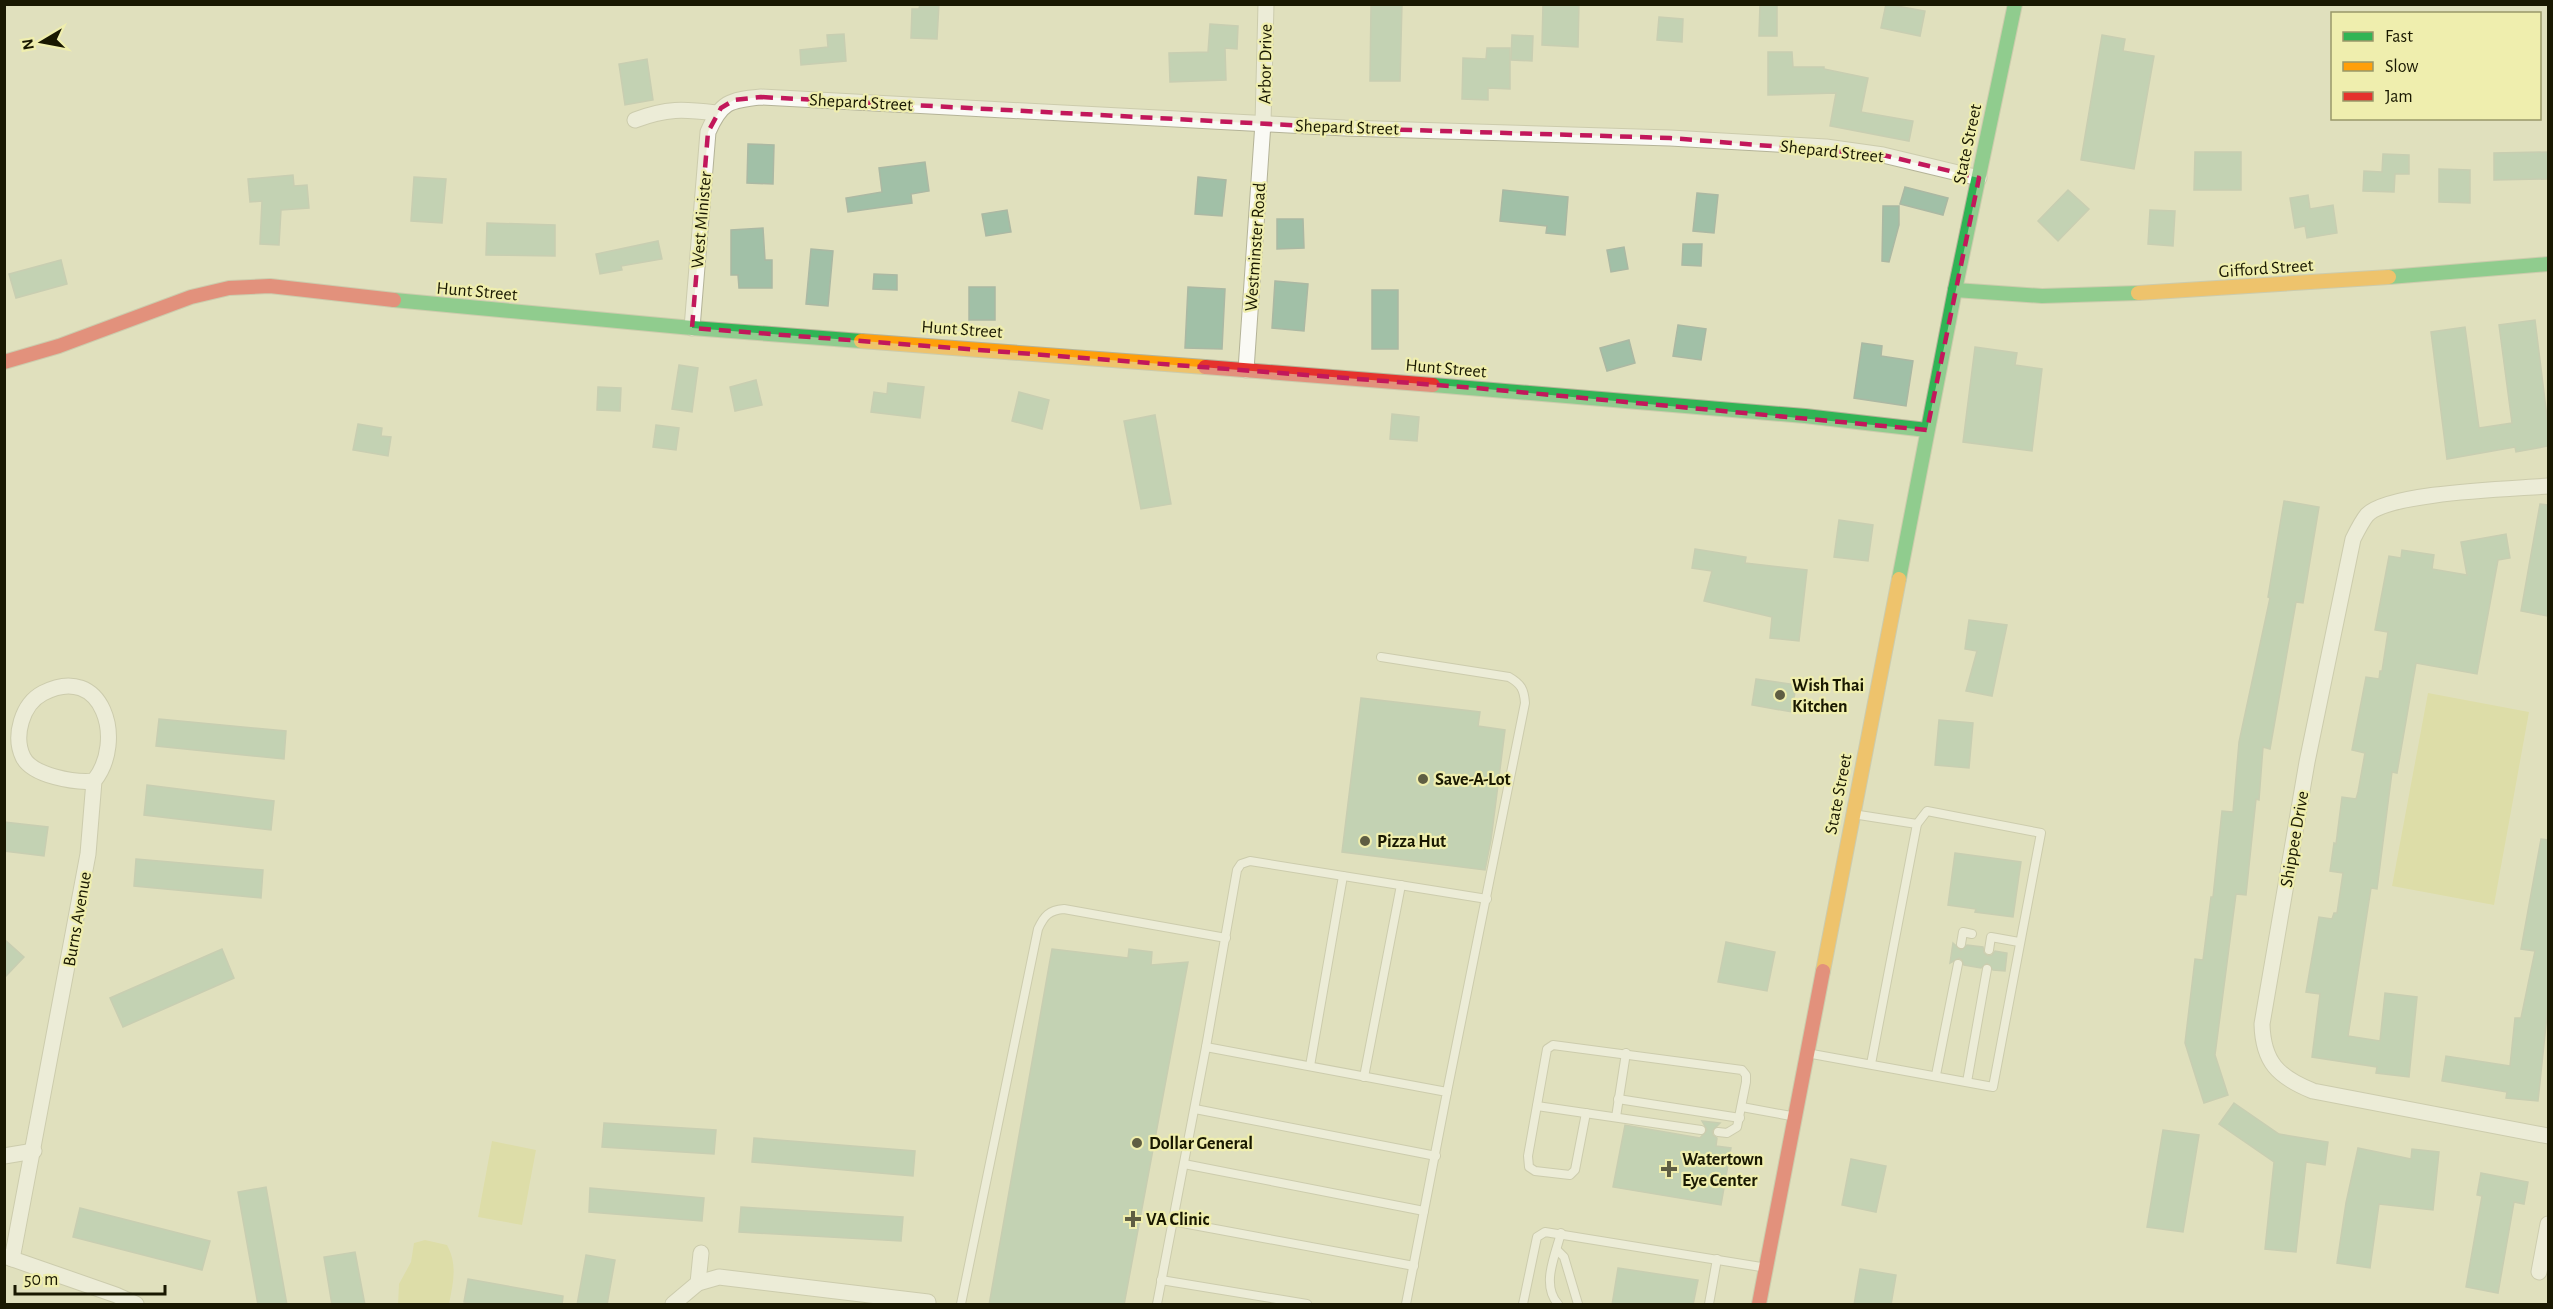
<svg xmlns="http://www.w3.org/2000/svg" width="2553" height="1309" font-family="'Alegreya Sans',sans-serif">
	<rect width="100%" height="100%" fill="#e0e0bd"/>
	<g fill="#dad98f">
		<path d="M2428,693L2529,712L2494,905L2392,886Z"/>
		<path d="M492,1141L536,1150L522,1225L478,1217Z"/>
		<path d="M425,1240L447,1245C458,1265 453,1283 449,1304H398L399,1284L411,1262L414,1243Z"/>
	</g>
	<g fill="#a1c0a7" stroke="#abb8a3" stroke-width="1.5">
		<path d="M920,4H939L937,39L911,38L912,9H919Z"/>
		<path d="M1371,4H1402L1400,81H1370Z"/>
		<path d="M1543,4H1579L1578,47L1542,45Z"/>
		<path d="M1760,4H1777V36H1759Z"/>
		<path d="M1886,4L1925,11L1920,36L1881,28Z"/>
		<path d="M1659,17L1683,19L1682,42L1657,40Z"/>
		<path d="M1210,24L1238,26L1237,49L1225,48L1226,80L1170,82L1169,53L1208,52Z"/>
		<path d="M844,34L846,61L801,65L800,50L828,47L827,35Z"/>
		<path d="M1512,35L1533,36L1532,61L1511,60Z"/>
		<path d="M2102,35L2125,39L2123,51L2154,56L2134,169L2081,160Z"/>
		<path d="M1487,48H1510V89L1488,88V100L1462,99L1463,58L1486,59Z"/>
		<path d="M1768,52H1792L1793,67H1824V69L1868,78L1861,112L1913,121L1909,141L1830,126L1836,93L1768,95Z"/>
		<path d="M647,59L653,100L625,105L619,64Z"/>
		<path d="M748,144L774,145L773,184L747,183Z"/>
		<path d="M2195,152H2241V190H2194Z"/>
		<path d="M2548,152V179L2494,180V153Z"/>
		<path d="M2383,154L2409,155V174H2395L2394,192L2363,191L2364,171L2382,172Z"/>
		<path d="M925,162L929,191L911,194L912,203L848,212L846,198L882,192L879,168Z"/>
		<path d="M2439,169L2470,170V203L2439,202Z"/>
		<path d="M293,175L294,186L307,185L309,208L281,210L279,245L260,244L262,201L250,202L248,179Z"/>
		<path d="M414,177L446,179L442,223L411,221Z"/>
		<path d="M1198,177L1226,180L1222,216L1195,214Z"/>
		<path d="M1905,187L1948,198L1943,215L1900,204Z"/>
		<path d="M1503,190L1568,197L1565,235L1546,233L1547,226L1500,221Z"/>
		<path d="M2068,190L2089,209L2058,241L2038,221Z"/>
		<path d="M1697,193L1718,195L1714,233L1693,231Z"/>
		<path d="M2308,195L2310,209L2333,205L2337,233L2307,238L2305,226L2295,228L2290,198Z"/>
		<path d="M1883,206H1899V225L1889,262L1882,261Z"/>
		<path d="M1007,210L1011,232L986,236L982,214Z"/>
		<path d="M2150,210L2175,211L2173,246L2148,244Z"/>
		<path d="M1277,219H1303L1304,248L1277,249Z"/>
		<path d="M487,223L555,225V256L486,255Z"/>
		<path d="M763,228L765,260H772V288H739L738,275H731V230Z"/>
		<path d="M658,241L662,259L621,266L622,270L600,274L596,254Z"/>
		<path d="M1683,244H1702L1701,266L1682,265Z"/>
		<path d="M1624,247L1628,269L1611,272L1607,250Z"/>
		<path d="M811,249L833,251L828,306L806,304Z"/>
		<path d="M61,260L67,284L16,298L9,274Z"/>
		<path d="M874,274L897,275V290L873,289Z"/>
		<path d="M1275,281L1308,284L1304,331L1272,328Z"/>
		<rect x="969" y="287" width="26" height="33"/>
		<path d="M1188,287L1225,289L1222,349L1185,348Z"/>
		<rect x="1372" y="290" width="26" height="59"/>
		<path d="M2535,320L2548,425V446L2516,452L2515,447L2447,459L2431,332L2465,327L2479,428L2512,423L2499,325Z"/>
		<path d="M1678,325L1706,329L1701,360L1673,356Z"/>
		<path d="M1629,340L1635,363L1607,371L1600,348Z"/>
		<path d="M1862,343L1882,346L1881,356L1913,361L1906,406L1854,398Z"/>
		<path d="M1975,347L2017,353L2015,365L2042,369L2032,451L1963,442Z"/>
		<path d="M679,365L698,368L692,412L672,409Z"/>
		<path d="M756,380L762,405L735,411L730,387Z"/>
		<path d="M888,383L924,387L920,418L871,412L874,392L887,394Z"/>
		<path d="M598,387L621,388L620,411L597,410Z"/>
		<path d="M1019,392L1049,400L1042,429L1012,421Z"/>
		<path d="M1392,414L1419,417L1417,441L1390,439Z"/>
		<path d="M1155,415L1171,504L1141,509L1124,421Z"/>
		<path d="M358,424L382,428L381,436L391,437L388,456L353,450Z"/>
		<path d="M656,425L679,428L676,450L653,447Z"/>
		<path d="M2284,501L2319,507L2303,603L2296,602L2270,749L2263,747L2259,800L2256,799L2246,895L2236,894L2215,1055L2228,1095L2204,1103L2185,1043L2195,959L2203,960L2211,897H2213L2222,811L2233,812L2239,742L2270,598L2268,597Z"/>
		<path d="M2540,504L2548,505V616L2521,611Z"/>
		<path d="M1839,520L1873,525L1868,561L1834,557Z"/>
		<path d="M2506,534L2510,558L2498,560L2477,674L2416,663L2397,773L2392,772L2377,889L2371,888L2348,1036L2380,1041L2385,993L2417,997L2409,1077L2376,1073L2377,1067L2312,1057L2320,994L2306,992L2319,917L2332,919L2334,913H2337L2343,873L2330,871L2334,843L2336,844L2342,797L2356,799L2358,792L2365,753L2352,750L2366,677L2379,679L2380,671H2382L2388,632L2375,630L2389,556L2401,558L2402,550L2434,555L2432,569L2467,575L2461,542Z"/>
		<path d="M1695,549L1746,557L1745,563L1807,570L1799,641L1770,638L1772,617L1704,601L1712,571L1692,568Z"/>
		<path d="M1969,620L2007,625L1992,696L1966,691L1977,651L1965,649Z"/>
		<path d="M1756,679L1796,685L1792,712L1752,705Z"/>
		<path d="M1361,698L1480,712L1478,726L1505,730L1491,840L1485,870L1342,852Z"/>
		<path d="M159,719L286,731L284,759L156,746Z"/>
		<path d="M1939,720L1973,723L1969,768L1935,765Z"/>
		<path d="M147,785L274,801L271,830L144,815Z"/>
		<path d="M4,822L48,827L44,856L4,851Z"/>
		<path d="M2541,839L2548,840V1006L2538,1101L2506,1098L2507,1092L2442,1081L2446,1056L2510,1066L2515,1018H2521L2535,951L2521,949Z"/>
		<path d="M1955,853L2021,862L2013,917L1975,912L1976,909L1948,905Z"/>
		<path d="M136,859L263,870L261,898L134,886Z"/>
		<path d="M4,939L24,957L4,978Z"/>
		<path d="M1726,942L1775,952L1767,991L1718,982Z"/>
		<path d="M1953,943L1961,950L1967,945L1983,947L1984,953L1988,956L1992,955L1995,951L2007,953L2005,971L1993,970L1987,963L1981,968L1964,965L1962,960L1959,958L1950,963Z"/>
		<path d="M222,949L234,978L123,1027L110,998Z"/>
		<path d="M1052,949L1128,958L1129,949L1152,952L1151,965L1188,962L1124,1305H989Z"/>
		<path d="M2234,1103L2279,1134L2328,1142L2325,1165L2306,1162L2296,1252L2265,1249L2274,1162L2219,1124Z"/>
		<path d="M1702,1121L1720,1123L1712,1131L1713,1135L1717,1138L1716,1146L1731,1148L1721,1205L1613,1187L1625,1125L1700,1138L1707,1130Z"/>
		<path d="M604,1123L716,1130L714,1154L602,1147Z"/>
		<path d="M2163,1130L2199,1135L2183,1232L2147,1227Z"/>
		<path d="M754,1138L915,1151L913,1176L752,1162Z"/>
		<path d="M2358,1148L2411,1159L2412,1149L2439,1152L2433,1210L2379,1204L2370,1268L2337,1263L2346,1203Z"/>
		<path d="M1851,1159L1886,1166L1876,1212L1842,1205Z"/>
		<path d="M2481,1173L2528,1182L2524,1204L2514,1202L2498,1293L2466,1287L2482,1196L2477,1195Z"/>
		<path d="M266,1187L287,1305H258L238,1192Z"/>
		<path d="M590,1188L704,1198L702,1221L589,1212Z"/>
		<path d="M741,1207L903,1217L901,1241L739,1232Z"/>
		<path d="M80,1208L210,1241L202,1270L73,1237Z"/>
		<path d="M355,1252L365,1305H332L324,1257Z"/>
		<path d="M586,1255L615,1260L607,1305H577Z"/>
		<path d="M1618,1268L1698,1280L1693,1305H1612Z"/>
		<path d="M1860,1269L1896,1275L1891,1305H1854Z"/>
		<path d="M468,1279L563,1296L562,1305H476L464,1302Z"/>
	</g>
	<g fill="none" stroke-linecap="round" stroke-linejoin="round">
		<g stroke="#b4b398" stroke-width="10">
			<g id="lane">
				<path d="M1381,657L1509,677C1521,684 1524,689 1525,703L1447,1092"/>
				<path d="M1859,815L1917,824"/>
				<path d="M1961,944L1963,932L1972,934"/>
				<path d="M1989,950L1991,937L2019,942"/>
				<path d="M1206,1047L1447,1092L1406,1304"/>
				<path d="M1812,1054L1993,1087L2041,833L1927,811L1917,824L1871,1064"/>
				<path d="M1310,1066L1343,876"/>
				<path d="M1936,1075L1958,964"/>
				<path d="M1364,1077L1401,885"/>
				<path d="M1967,1082L1987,969"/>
				<path d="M1618,1099L1740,1118"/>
				<path d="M1537,1106L1701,1130"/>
				<path d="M1742,1107L1791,1116"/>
				<path d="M1195,1109L1436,1156"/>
				<path d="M1586,1113L1575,1170L1570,1175L1535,1171L1529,1167L1528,1156L1547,1049L1553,1045L1742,1070L1746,1075V1082L1737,1127L1727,1133L1718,1132"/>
				<path d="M1616,1117L1626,1053"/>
				<path d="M1184,1164L1424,1211"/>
				<path d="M1172,1221L1414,1266"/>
				<path d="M1557,1250L1564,1257L1578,1304"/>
				<path d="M1161,1280L1307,1304"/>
				<path d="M961,1304L1038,929C1044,916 1049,910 1064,909L1226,938"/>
				<path d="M1157,1304L1206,1047L1237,870L1241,864L1250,861L1487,899"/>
				<path d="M1523,1304L1537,1237L1545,1232L1761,1267"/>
				<path d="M1558,1304C1541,1285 1555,1256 1561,1233"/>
				<path d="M1709,1304L1717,1259"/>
			</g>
		</g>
		<g stroke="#b4b398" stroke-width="17">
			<g id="street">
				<path d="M635,120C667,108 683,109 716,113"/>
				<path d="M692,328L708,132C721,102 729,100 761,97L1345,128L1670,138L1826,147L1883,155L1979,178"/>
				<path d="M1246,370L1263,123L1266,4"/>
				<path d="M2548,486C2513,489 2389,492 2367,515C2362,521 2357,531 2353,539L2307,762L2262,1024C2263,1062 2278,1077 2313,1091L2548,1136"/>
				<path d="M4,1156L34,1151"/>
				<path d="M4,1256L116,1295L136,1304"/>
				<path d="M12,1259L88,854L94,781C126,741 103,662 43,693C22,704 13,736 23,757C32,776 76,783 94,781"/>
				<path d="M2539,1272L2548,1224"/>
				<path d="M698,1283L719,1277L928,1302"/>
				<path d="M673,1304L698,1283L701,1253"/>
			</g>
		</g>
		<g stroke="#b4b398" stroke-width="16">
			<g id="fast">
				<path d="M2389,277L2548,264"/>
				<path d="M1955,290L2015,4"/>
				<path d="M394,300L692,328L861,341"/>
				<path d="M1433,385L1805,416L1927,430"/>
				<path d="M1899,579L1955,290L2042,296L2138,293"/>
			</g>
		</g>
		<g stroke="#b4b398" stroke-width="16">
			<g id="slow">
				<path d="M2138,293L2389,277"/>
				<path d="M861,341L1205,367"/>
				<path d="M1823,971L1899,579"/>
			</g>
		</g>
		<g stroke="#b4b398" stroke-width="16">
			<g id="jam">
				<path d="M4,362L59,346L191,297L229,288L270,286L394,300"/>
				<path d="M1205,367L1433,385"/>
				<path d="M1759,1304L1823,971"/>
			</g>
		</g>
		<use href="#lane" stroke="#fafaf5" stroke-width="8"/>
		<use href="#street" stroke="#fafaf5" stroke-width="15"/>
		<use href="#fast" stroke="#30b455" stroke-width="14"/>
		<use href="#slow" stroke="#ff9f0a" stroke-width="14"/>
		<use href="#jam" stroke="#e5322d" stroke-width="14"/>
	</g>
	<path d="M0 0H2553V1309H0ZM761,97L1345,128L1670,138L1883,155L1979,178L1927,430L1476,388L692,328L708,132L721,108L734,100Z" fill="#e0e0bd" fill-opacity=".55" fill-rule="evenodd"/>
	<path fill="none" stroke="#c2185b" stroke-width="4.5" stroke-dasharray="12 8" stroke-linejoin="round" d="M761,97L1345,128L1670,138L1883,155L1979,178L1927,430L1476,388L692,328L708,132L721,108L734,100Z"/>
	<g fill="#5f5e43" stroke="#efeeae" stroke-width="2">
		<circle cx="1780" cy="695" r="6"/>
		<circle cx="1423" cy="779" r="6"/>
		<circle cx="1365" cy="841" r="6"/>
		<circle cx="1137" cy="1143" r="6"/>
		<path d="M1666 1160h6v6h6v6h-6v6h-6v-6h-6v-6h6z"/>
		<path d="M1130 1210h6v6h6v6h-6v6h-6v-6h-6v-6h6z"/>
	</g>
	<g text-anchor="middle" stroke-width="4.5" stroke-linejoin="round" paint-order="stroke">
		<g font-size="18" fill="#191801" stroke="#efeeae">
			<text transform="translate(1265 64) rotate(-89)" y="6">Arbor Drive</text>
			<text transform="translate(861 102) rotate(3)" y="6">Shepard Street</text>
			<text transform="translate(1347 127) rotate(2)" y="6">Shepard Street</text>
			<text transform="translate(1967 144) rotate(-78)" y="6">State Street</text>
			<text transform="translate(1832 151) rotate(6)" y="6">Shepard Street</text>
			<text transform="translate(701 220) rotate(-85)" y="6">West Minister</text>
			<text transform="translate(1255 247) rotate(-86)" y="6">Westminster Road</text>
			<text transform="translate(2266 268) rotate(-4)" y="6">Gifford Street</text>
			<text transform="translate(477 291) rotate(5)" y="6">Hunt Street</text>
			<text transform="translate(962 329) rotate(4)" y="6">Hunt Street</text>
			<text transform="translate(1446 368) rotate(5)" y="6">Hunt Street</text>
			<text transform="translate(1838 794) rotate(-79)" y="6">State Street</text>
			<text transform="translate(2294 839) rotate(-80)" y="6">Shippee Drive</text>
			<text transform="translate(77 919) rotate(-80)" y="6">Burns Avenue</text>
		</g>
		<g font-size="18" font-weight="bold" fill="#191801" stroke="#efeeae" text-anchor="start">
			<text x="1792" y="691">Wish Thai<tspan x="1792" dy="21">Kitchen</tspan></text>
			<text x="1435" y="785">Save-A-Lot</text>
			<text x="1377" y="847">Pizza Hut</text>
			<text x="1149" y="1149">Dollar General</text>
			<text x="1682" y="1165">Watertown<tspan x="1682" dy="21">Eye Center</tspan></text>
			<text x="1146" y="1225">VA Clinic</text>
		</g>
	</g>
	<rect width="2553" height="1309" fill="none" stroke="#191801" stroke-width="12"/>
	<rect x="2331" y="12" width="210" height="108" fill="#efeeae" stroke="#999869" stroke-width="1.5"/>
	<rect x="2343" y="32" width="30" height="9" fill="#30b455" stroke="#999869" stroke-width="1.5"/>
	<text x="2385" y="42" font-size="18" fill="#191801">Fast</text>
	<rect x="2343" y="62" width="30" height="9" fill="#ff9f0a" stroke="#999869" stroke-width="1.5"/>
	<text x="2385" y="72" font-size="18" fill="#191801">Slow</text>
	<rect x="2343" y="92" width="30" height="9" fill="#e5322d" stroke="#999869" stroke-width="1.5"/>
	<text x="2385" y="102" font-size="18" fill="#191801">Jam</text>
	<g transform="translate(42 42) rotate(260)" stroke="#efeeae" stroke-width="4.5" paint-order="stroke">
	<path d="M0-4.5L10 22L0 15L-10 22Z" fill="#191801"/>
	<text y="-9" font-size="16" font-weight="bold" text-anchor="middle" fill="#191801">N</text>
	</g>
	<path d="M15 1285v9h150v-9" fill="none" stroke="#191801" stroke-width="3"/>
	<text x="24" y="1285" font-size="18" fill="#191801" stroke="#efeeae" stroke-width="4.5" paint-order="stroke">50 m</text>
</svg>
